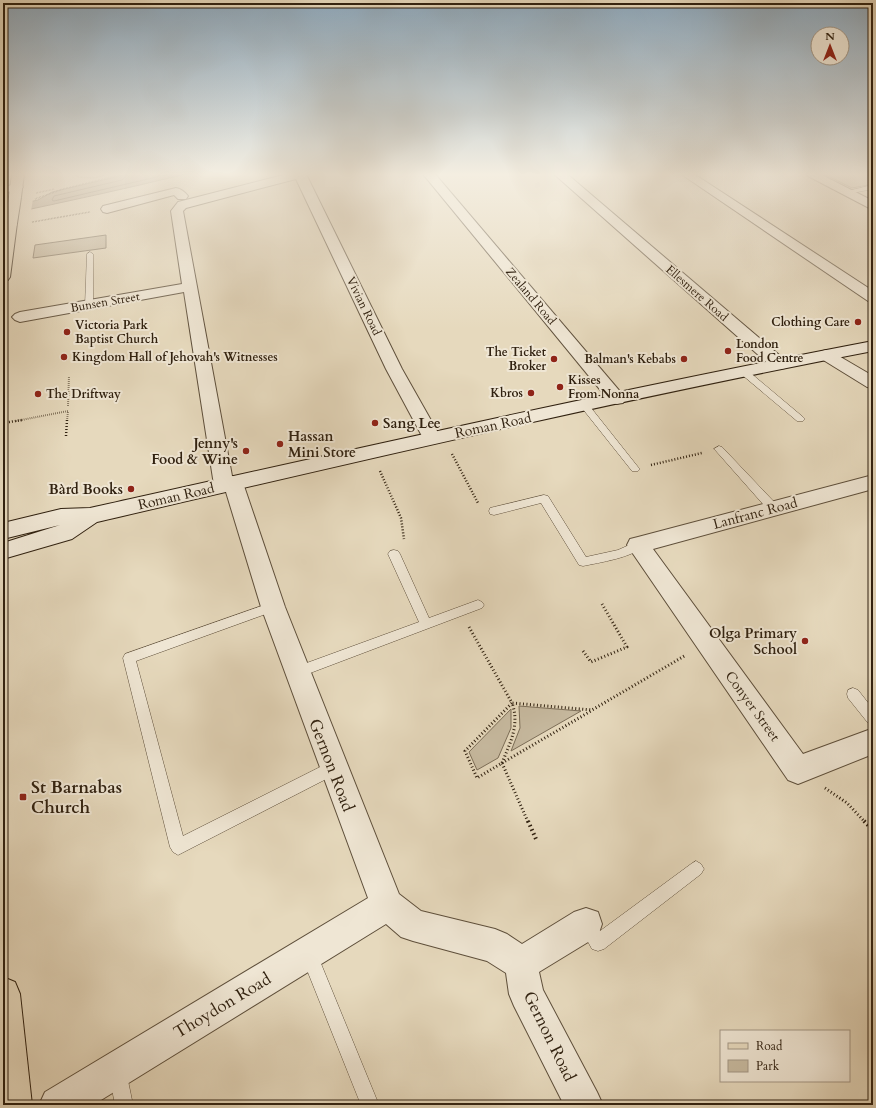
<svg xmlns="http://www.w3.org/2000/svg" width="876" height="1108" font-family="Cardo,serif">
	<rect width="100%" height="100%" fill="#e6d9bd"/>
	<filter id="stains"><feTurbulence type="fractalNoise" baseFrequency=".005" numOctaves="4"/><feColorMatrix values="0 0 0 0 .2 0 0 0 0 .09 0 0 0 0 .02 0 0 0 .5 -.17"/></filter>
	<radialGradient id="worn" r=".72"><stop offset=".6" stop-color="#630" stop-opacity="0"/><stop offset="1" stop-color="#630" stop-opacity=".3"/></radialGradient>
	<g fill="#c7baa0" stroke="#7c6e58">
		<path d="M824,174H873V184L852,188Z"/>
		<path d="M106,235V248L33,258L35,245Z"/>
		<path d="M519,706L581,711L511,751L520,728Z"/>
		<path d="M511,709V728L498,758L477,770L469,752Z"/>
	</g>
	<path fill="#a89a82" stroke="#786a54" d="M129,174H186C125,189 64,202 3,215V208L38,200L52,192Z"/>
	<path fill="#e6d9bd" d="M33,199L31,211L3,217V206Z"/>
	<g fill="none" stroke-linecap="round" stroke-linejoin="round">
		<path stroke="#6c5e49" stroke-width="1" d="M125,174V177L122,180L54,196L52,200L54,201L169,174"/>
		<g stroke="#5e4f3b" stroke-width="1">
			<g id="service">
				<path d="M873,185V189L847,194L844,192Z"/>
				<path d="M90,252L93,254V306L89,308L85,306L87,254Z"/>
				<path d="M744,369L747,370L803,417L805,419L803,421H797L741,374L740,372L741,370Z"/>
				<path d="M585,403L588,404L638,467L640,469L638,471H632L582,408L581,406Z"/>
				<path d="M719,446L722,447L777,505L778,508L777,511H769L716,451L714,449Z"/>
				<path d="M544,495L548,496L586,557L618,550L638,541L642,542L643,545C637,557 597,563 583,566L579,565L541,503L494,515L490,514L489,511L490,508L494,507Z"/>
				<path d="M394,550L398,551L400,554L429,618L478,600L482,602L484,605L482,608L297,678L293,676L291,672L293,668L419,622L388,554L390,551Z"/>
				<path d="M273,602L277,604L279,607L277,610L136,661L183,836L328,763L333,761L338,763L340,768L338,773L178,855L173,852L170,847L123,658L125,654Z"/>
				<path d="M853,688L858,690L873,709V725L868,723L848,698L847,694L848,690Z"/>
				<path d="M696,861L701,864L704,869L701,874L604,949L598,951L592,949L579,926L581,920L587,918L593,920L600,931L691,864Z"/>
				<path d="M309,947L315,949L379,1105H361L301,955L303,949Z"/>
				<path d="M118,1064L125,1066L133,1105H115L109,1073L111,1066Z"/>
			</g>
		</g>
		<g stroke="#5e4f3b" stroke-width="2">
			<g id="minor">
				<path d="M287,174H306L402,369L441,438L439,442L432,444L425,442L423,438L386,369L296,179L186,208L183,211L232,476L240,478L243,483L285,607L399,894L421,911L495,929L507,934L522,944L574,912L586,908L598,912L602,924L598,936L539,972L543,990L597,1092L603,1105H564L514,1006L509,994L506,973L487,961L413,941L401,937L386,924L93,1105H39L45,1092L368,898L261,607L226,492L217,490L214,485L184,292L20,322L15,320L12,317L15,314L20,312L182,284L171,211L178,202Z"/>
				<path d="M423,174H435L623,395L626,399L623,403L617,404L611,403Z"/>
				<path d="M554,174H567L785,360L787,364L785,368L779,369L773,368Z"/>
				<path d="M681,174H694L873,291V302L868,301Z"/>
				<path d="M806,174H820L873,201V210L808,176Z"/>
				<path d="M17,184L21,185L23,187L21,189L3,193V187Z"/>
				<path d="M176,188C181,189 185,192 188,196L186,199H178L174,195L107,213L103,212L101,209L103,206Z"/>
				<path d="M826,350L832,352L873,376V388L867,387L820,358L818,355L820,352Z"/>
				<path d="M873,475V489L653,549L803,754L871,729L873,730V754L798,784L788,780L627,545L630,539L638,537Z"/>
			</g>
		</g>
		<g stroke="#302110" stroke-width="2">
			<path id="secondary" d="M873,341V351C613,401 355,462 97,522L72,539L3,559V543L60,525L3,539V523L61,509L90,508C350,450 611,391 873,341Z"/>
		</g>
		<g stroke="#302110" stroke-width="2">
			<g id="primary">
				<path d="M12,174H24L21,197L19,200H11L9,197Z"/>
				<path d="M11,219L15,220L17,223L10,277L8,280L3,281C3,267 0,231 7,220Z"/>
				<path d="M3,977L15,982L20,994L32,1105H3Z"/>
			</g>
		</g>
		<g stroke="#302110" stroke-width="1.5" stroke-dasharray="0.5 1" stroke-linecap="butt">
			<path d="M75,174L78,177L94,178L107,174"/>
			<path d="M36,193L55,189"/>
			<path d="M35,199L63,189L123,174"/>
			<path d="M32,222L90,212"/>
		</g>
		<g stroke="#302110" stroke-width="2" stroke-dasharray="0.5 1.5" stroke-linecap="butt">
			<path d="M68,406L69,376"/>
			<path d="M16,421L68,411L67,421"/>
		</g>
		<g stroke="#302110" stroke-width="2.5" stroke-dasharray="1 2" stroke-linecap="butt">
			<path d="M3,423L22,420"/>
			<path d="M66,436L67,420"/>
			<path d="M452,454L478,503"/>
			<path d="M651,465L702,453"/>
			<path d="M380,471L401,518L404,539"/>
		</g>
		<g stroke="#302110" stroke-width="3" stroke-dasharray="1 2.5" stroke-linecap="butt">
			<path d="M469,627L512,703L465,751L477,778L502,763L528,822"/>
			<path d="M583,651L591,662L627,647L602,604"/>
			<path d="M502,763C510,743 520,725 512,703L592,710L686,655"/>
			<path d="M502,763L591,711"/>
			<path d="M825,788L847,803L865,822"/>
		</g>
		<g stroke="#302110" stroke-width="4" stroke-dasharray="1.5 3" stroke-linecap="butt">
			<path d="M528,821L536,839"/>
			<path d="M864,821L873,830"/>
		</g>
		<use href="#service" fill="#efe6d4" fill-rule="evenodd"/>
		<use href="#minor" fill="#efe6d4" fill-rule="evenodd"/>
		<use href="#secondary" fill="#efe6d4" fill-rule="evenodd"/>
		<use href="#primary" fill="#e6d9bd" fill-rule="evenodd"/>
		<g stroke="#302110" stroke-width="14" stroke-linecap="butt">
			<path id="primary-bridge" d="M11,223L15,197"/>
		</g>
		<use href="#primary-bridge" stroke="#e6d9bd" stroke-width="12"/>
	</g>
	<linearGradient id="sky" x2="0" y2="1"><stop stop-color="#8eaabf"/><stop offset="0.53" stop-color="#f4eee1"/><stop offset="1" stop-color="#f4eee1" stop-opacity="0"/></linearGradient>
	<rect width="876" height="329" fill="url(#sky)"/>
	<g fill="#8f2418" stroke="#efe6d4" stroke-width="1.5">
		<circle cx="858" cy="322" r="4"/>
		<circle cx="67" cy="332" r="4"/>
		<circle cx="728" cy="351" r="4"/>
		<circle cx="64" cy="357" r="4"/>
		<circle cx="554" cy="359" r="4"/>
		<circle cx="684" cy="359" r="4"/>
		<circle cx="560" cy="387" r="4"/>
		<circle cx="531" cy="393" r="4"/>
		<circle cx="38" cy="394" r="4"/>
		<circle cx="375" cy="423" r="4"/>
		<circle cx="280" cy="444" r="4"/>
		<circle cx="246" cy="451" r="4"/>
		<circle cx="131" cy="489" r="4"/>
		<circle cx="805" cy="641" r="4"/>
		<rect x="19" y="793" width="8" height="8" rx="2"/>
	</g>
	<g text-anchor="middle" stroke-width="4" stroke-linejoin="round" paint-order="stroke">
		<g font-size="12" fill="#302110" stroke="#efe6d4">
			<text transform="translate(697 293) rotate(41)" y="4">Ellesmere Road</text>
			<text transform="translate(531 296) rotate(50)" y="4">Zealand Road</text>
			<text transform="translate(105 302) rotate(-10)" y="4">Bunsen Street</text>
			<text transform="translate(364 306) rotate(64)" y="4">Vivian Road</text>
		</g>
		<g font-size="12" font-weight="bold" fill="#302110" stroke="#efe6d4" text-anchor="start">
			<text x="850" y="326" text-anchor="end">Clothing Care</text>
			<text x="75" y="329">Victoria Park<tspan x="75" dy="14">Baptist Church</tspan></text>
			<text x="736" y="348">London<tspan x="736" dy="14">Food Centre</tspan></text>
			<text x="546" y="356" text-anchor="end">The Ticket<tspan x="546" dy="14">Broker</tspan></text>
			<text x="72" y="361">Kingdom Hall of Jehovah's Witnesses</text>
			<text x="676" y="363" text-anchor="end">Balman's Kebabs</text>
			<text x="568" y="384">Kisses<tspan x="568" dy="14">From Nonna</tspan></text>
			<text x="523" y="397" text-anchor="end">Kbros</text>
			<text x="46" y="398">The Driftway</text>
		</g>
		<g font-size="14" font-weight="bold" fill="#302110" stroke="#efe6d4" text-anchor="end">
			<text x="383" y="428" text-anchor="start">Sang Lee</text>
			<text x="288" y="441" text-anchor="start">Hassan<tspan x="288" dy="16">Mini Store</tspan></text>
			<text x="238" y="448">Jenny's<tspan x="238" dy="16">Food &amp; Wine</tspan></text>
			<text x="123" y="494">Bàrd Books</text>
			<text x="797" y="638">Olga Primary<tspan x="797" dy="16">School</tspan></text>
		</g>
		<g font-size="14" fill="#302110" stroke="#efe6d4">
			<text transform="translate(493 425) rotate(-12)" y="5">Roman Road</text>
			<text transform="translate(176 496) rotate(-13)" y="5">Roman Road</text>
			<text transform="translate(755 513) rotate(-15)" y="5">Lanfranc Road</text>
			<text transform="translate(753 706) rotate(54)" y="5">Conyer Street</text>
		</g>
		<g font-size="17" fill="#302110" stroke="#efe6d4">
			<text transform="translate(332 765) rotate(69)" y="6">Gernon Road</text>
			<text transform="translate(222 1005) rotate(-31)" y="6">Thoydon Road</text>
			<text transform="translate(550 1036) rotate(64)" y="6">Gernon Road</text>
		</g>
		<g font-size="17" font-weight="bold" fill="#302110" stroke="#efe6d4" text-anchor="start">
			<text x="31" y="793">St Barnabas<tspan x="31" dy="20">Church</tspan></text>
		</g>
	</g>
	<rect width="876" height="1108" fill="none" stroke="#e6d9bd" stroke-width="16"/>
	<rect x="4" y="4" width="868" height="1100" fill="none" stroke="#302110" stroke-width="2"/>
	<rect x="8" y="8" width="860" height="1092" fill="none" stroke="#302110"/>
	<rect x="720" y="1030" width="130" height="52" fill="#efe6d4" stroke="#a39786"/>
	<rect x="728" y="1043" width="20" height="6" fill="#e6d9bd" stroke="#a39786"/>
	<text x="756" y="1050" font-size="12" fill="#302110">Road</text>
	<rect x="728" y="1060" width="20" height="12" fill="#c7baa0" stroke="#a39786"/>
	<text x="756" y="1070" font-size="12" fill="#302110">Park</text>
	<g transform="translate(830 46)"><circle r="19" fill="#efe6d4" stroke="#a39786"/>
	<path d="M0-3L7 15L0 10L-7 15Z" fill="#8f2418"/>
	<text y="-6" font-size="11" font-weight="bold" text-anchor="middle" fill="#302110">N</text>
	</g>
	<rect width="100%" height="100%" filter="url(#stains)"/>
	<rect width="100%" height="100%" fill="url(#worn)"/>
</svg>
